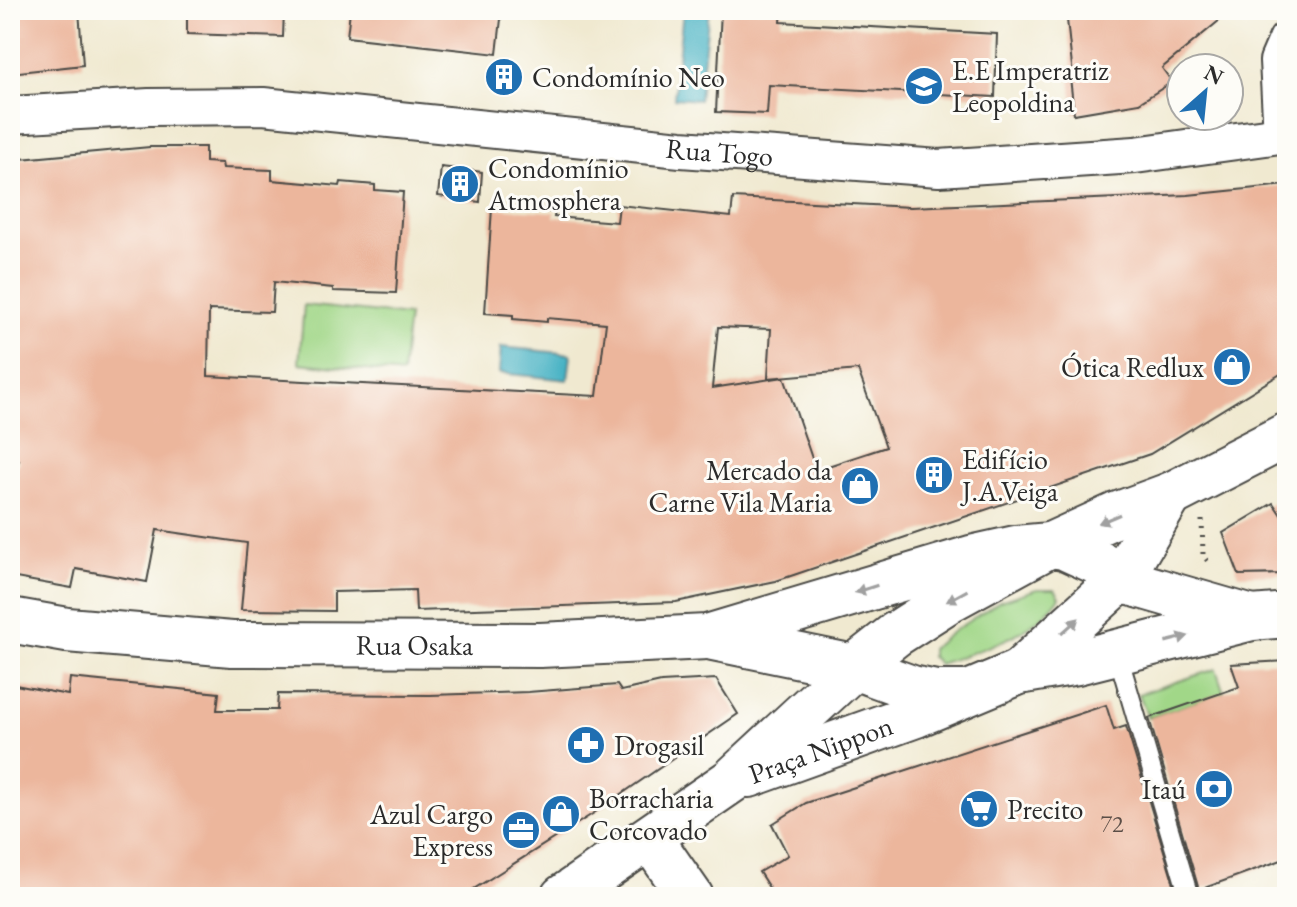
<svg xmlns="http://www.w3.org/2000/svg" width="1297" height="907" font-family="'EB Garamond',serif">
	<rect width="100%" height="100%" fill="#fdfcf7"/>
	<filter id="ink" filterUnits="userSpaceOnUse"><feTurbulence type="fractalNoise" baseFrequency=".0125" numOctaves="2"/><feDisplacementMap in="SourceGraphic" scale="16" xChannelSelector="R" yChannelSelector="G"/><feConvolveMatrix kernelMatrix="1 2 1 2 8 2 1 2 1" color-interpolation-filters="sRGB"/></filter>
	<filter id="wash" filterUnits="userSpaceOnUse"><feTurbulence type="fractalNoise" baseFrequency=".006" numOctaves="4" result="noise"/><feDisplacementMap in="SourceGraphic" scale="32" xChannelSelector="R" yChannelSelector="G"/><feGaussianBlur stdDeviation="1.8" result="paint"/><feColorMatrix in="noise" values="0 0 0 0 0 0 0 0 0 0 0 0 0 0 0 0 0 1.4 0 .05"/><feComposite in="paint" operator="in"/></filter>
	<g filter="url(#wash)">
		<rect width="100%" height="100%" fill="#f0e9d0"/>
		<g fill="#a1d788" stroke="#66815a" stroke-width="2">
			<path d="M304,305L408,316L402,374L299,363Z"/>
			<path d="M1037,589H1055L1060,597C1034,635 980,650 939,664L931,656V649L952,632L1000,601Z"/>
			<path d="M1216,669L1224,693L1148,718L1139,694Z"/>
		</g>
		<g fill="#48b3c5" stroke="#3a6f78" stroke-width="2">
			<path d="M683,10H709L699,100L674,98Z"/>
			<path d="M501,347L571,354L568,380L499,373Z"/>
		</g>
		<g id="blocks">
			<g fill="#ecb69c" fill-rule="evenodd">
				<path d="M10,10H79L83,65L10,73Z"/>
				<path d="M187,10H284L283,37L187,34Z"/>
				<path d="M350,10H502L497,54L347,37Z"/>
				<path d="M721,10H782L781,22L997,34L995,97L769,85L767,114L716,112Z"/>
				<path d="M1066,10H1232L1162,68L1172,82L1139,103L1074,114L1070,77L1073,76Z"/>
				<path d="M150,147H205V162L222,163L223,168L272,170V180L340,186L341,182L375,185V190L403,192L396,293L333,291V288L274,282L272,312L209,310L208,376L597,396L606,323L547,318V322L513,319V315L485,313L492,208L555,212L554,217L617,222L619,205L731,217L733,198L911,207L1188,195L1287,185V370L1150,454L776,581L676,602L416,611L415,590L334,592V611L241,610L247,543L157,530L147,582L76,569L72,588L10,577V486L19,460L10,457V160ZM718,327L771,329L768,378L858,370L886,447L816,470L784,377L712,388Z"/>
				<path d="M441,167L482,172L480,202L438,196Z"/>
				<path d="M1273,503L1287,524V574L1239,575L1223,533Z"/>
				<path d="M1287,661V858L1199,890L1149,718L1239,687L1231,664Z"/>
				<path d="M70,678L219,693L217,710H277L278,694L430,695L528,692L617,685L621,691L661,682L716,679L738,714L594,813L461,897H10V684L68,695Z"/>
				<path d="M1106,705L1114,730L1126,726L1178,897H775L759,872L788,855L772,824L806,803Z"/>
			</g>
		</g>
	</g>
	<g filter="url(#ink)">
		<use href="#blocks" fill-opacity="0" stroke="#494844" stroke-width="2"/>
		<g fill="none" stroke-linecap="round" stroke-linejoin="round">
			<g stroke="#494844" stroke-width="22">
				<path id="lane" d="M1117,652L1187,890"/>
			</g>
			<g stroke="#494844" stroke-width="40">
				<g id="street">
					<path id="s1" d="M10,115L149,107L263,106L681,149L939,168L1135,155L1287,134"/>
					<path d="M1282,135L1278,61L1287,40"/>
				</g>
			</g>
			<g stroke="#494844" stroke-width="48">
				<g id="secondary">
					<path id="s2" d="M10,620L67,630L232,644L540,645L707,637L971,558L1016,548L1050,545L1064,547L1099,563L1120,580L1252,618"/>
					<path d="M713,638L854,667L912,688L936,693H965"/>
					<path d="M1019,672L1120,580L1170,495"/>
					<path id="s3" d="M749,775L916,715L1019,672L1077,662L1252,618L1287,615"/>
					<path d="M650,838L691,897"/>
					<path d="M563,897L731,781L854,667L896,634L949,600L1050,545L1116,515L1170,495L1287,435"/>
				</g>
			</g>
			<path stroke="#494844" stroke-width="5" stroke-dasharray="2 6" stroke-linecap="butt" d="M1202,520L1203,555L1210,564"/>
			<use href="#lane" stroke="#fff" stroke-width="18"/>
			<use href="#street" stroke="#fff" stroke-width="36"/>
			<use href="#secondary" stroke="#fff" stroke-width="44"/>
		</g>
		<defs><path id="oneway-solid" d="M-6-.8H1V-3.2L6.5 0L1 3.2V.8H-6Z" transform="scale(2)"/></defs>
		<g fill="#a0a0a0">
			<use href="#oneway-solid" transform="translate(1109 519) rotate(157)"/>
			<use href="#oneway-solid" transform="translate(866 589) rotate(162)"/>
			<use href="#oneway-solid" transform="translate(957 596) rotate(151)"/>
			<use href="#oneway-solid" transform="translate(1070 626) rotate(-42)"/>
			<use href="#oneway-solid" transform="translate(1177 639) rotate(-14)"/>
		</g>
	</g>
	<defs>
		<g id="building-disc" transform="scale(2)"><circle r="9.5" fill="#1f6fb2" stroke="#fdfcf7"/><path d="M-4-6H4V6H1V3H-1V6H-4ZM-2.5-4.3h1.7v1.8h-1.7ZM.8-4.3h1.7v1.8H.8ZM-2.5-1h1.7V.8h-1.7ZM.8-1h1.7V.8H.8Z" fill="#fff"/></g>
		<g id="school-disc" transform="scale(2)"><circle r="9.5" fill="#1f6fb2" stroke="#fdfcf7"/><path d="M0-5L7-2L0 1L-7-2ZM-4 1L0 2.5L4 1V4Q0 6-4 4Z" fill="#fff"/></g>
		<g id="shop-disc" transform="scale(2)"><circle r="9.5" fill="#1f6fb2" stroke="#fdfcf7"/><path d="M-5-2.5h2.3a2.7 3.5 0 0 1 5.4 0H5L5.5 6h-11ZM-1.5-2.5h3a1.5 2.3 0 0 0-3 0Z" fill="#fff"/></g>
		<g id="pharmacy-disc" transform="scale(2)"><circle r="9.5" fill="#1f6fb2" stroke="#fdfcf7"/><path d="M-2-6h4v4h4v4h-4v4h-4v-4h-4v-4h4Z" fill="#fff"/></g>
		<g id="bank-disc" transform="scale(2)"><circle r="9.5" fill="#1f6fb2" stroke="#fdfcf7"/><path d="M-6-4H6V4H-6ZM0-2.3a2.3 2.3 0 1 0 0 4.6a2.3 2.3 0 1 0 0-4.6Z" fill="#fff"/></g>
		<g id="supermarket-disc" transform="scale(2)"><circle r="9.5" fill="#1f6fb2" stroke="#fdfcf7"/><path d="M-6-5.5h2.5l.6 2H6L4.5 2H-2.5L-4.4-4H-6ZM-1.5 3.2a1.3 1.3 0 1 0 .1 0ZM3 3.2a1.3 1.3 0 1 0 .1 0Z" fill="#fff"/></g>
		<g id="office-disc" transform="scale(2)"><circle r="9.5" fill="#1f6fb2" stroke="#fdfcf7"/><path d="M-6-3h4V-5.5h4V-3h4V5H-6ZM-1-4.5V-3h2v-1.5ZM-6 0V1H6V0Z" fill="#fff"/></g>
	</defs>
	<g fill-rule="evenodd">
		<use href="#building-disc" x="504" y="77"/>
		<use href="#school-disc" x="924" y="86"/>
		<use href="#building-disc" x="460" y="184"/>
		<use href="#shop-disc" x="1232" y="367"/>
		<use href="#building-disc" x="934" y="475"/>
		<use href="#shop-disc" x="860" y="486"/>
		<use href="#pharmacy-disc" x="586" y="745"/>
		<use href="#bank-disc" x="1214" y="789"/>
		<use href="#supermarket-disc" x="979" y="809"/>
		<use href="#shop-disc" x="561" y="814"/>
		<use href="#office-disc" x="521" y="830"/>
	</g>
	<g text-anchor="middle" stroke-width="6" stroke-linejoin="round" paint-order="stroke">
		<g font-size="24" fill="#5b4e47">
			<text x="1112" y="832">72</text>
		</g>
		<g font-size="28" fill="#2b2b2b" stroke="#fdfcf7" text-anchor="start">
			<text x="952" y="80">E.E Imperatriz<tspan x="952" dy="32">Leopoldina</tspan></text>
			<text x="532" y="87">Condomínio Neo</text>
			<text x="488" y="178">Condomínio<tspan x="488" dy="32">Atmosphera</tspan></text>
			<text x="1204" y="377" text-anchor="end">Ótica Redlux</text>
			<text x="962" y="469">Edifício<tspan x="962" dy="32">J.A.Veiga</tspan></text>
			<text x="832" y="480" text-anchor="end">Mercado da<tspan x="832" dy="32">Carne Vila Maria</tspan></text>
			<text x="614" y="755">Drogasil</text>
			<text x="1186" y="799" text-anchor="end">Itaú</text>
			<text x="589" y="808">Borracharia<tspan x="589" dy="32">Corcovado</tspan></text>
			<text x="1007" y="819">Precito</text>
			<text x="493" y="824" text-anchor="end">Azul Cargo<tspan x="493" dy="32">Express</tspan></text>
		</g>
		<g font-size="28" fill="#2b2b2b" stroke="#fdfcf7">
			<text dy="10" stroke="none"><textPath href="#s1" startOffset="712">Rua Togo</textPath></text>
			<text dy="10" stroke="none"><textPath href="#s2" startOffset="406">Rua Osaka</textPath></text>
			<text dy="10" stroke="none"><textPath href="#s3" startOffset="76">Praça Nippon</textPath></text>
		</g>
	</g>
	<rect width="1297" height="907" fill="none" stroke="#fdfcf7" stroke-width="40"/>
	<g transform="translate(1205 92) rotate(27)"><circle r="38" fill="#fdfcf7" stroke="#a9a8a5" stroke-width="2"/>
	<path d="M0-6L14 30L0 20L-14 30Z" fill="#1f6fb2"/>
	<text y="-12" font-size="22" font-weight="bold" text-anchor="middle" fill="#2b2b2b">N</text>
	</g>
</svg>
